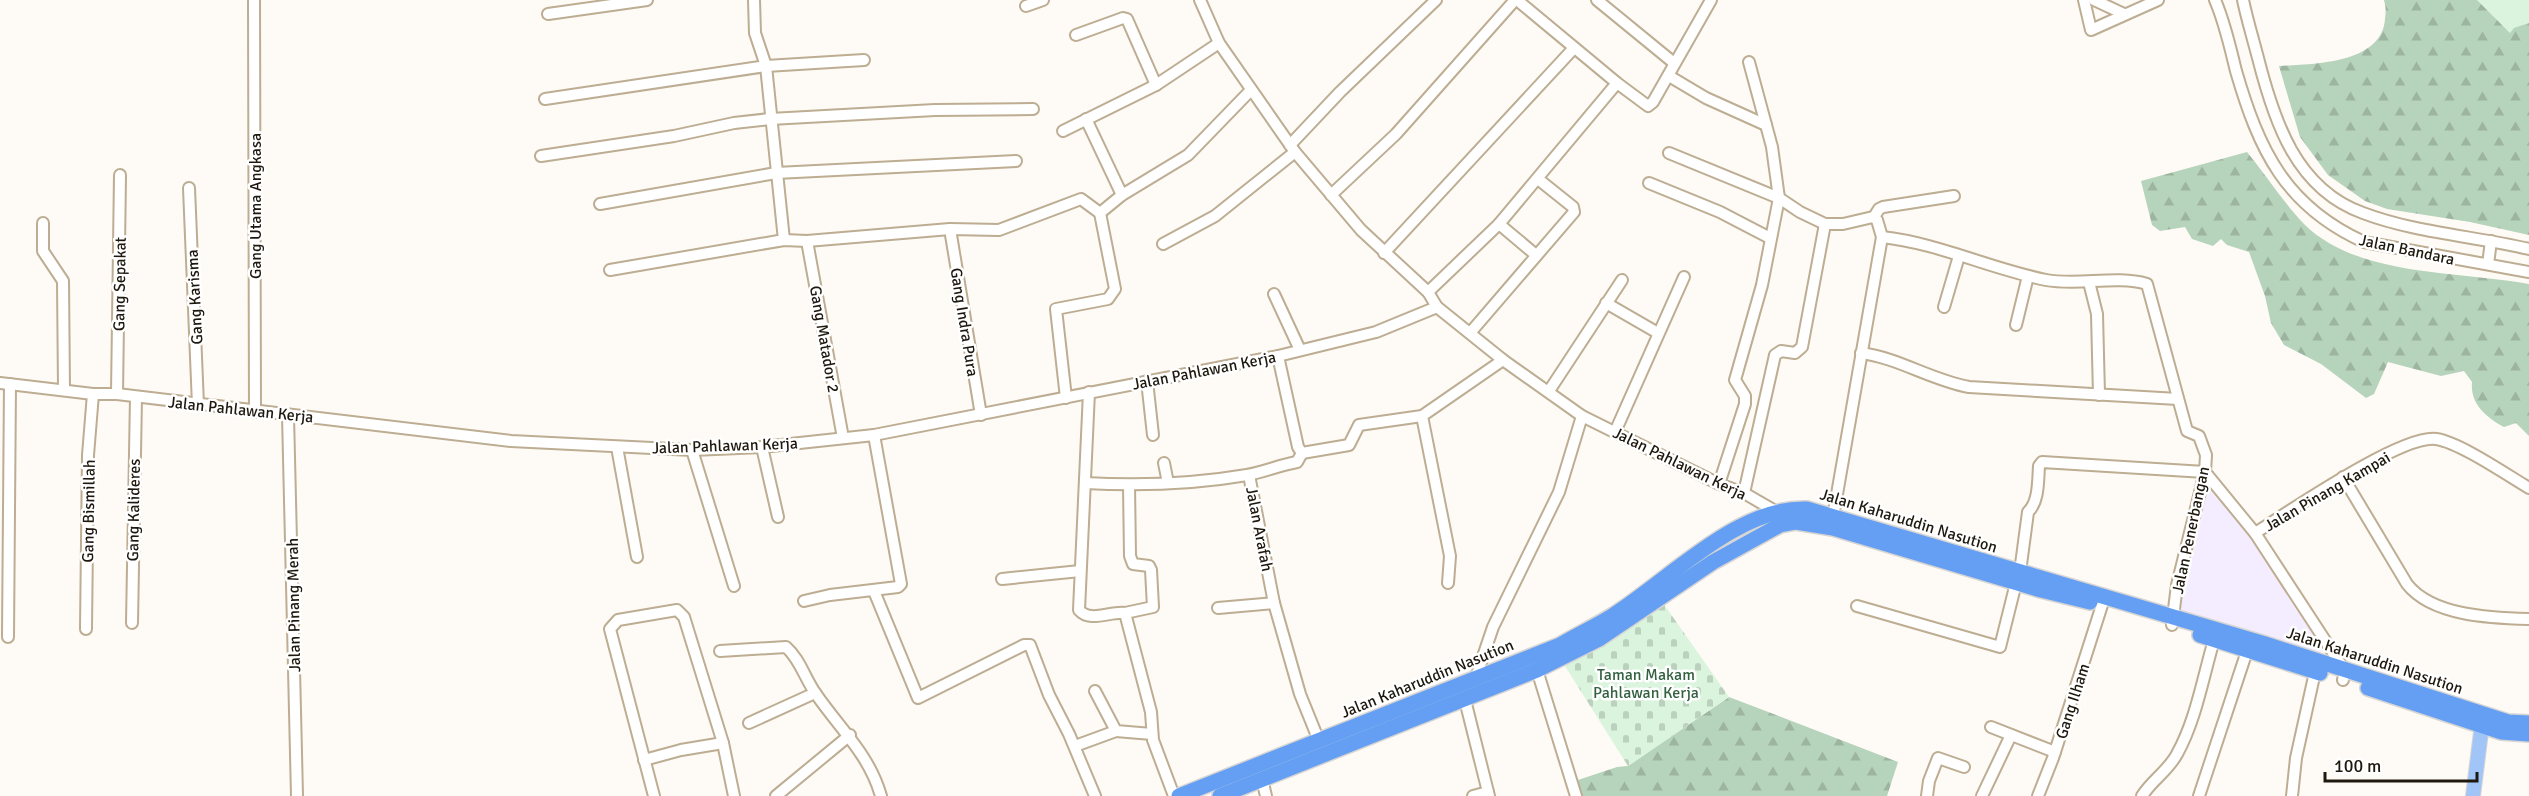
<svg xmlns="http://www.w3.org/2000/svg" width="2529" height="796" font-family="Signika,sans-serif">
	<defs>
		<pattern id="forest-firs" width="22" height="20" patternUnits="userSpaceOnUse" patternTransform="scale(1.5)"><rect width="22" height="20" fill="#b6d3bb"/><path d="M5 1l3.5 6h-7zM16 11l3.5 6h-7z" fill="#9cb4a0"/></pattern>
		<pattern id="cemetery-stones" width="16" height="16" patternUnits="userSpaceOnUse" patternTransform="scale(1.5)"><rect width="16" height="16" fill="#daf4de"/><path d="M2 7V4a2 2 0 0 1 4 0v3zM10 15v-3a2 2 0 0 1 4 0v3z" fill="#bbd0bd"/></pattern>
	</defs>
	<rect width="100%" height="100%" fill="#fefaf5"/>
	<path fill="#f4edff" d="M2217,482L2321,642L2323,649L2319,653L2178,613L2180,587L2206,484Z"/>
	<path fill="#daf4de" d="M2477,0H2529V23L2510,33Z"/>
	<g fill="url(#forest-firs)">
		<path d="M2384,0H2477L2510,33L2514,28L2529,23V235L2470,222L2387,209L2365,201L2328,175L2300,137L2279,66C2313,64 2382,64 2385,19C2386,12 2386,7 2384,0Z"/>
		<path d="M2247,152C2266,175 2283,202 2304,224C2357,277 2459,271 2529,284V436L2516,423L2504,427C2486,417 2470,404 2472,382L2464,371L2441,376L2388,362L2374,394L2366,398L2321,364L2284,345L2271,323L2265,296L2249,252L2227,245L2221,239L2213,246L2192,239L2185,227L2160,231L2152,225L2141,181Z"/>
		<path d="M1729,697L1898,762L1887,796H1582L1578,780L1617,767L1628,766Z"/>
	</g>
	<path fill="url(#cemetery-stones)" d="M1663,603L1729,697L1628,766L1565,666Z"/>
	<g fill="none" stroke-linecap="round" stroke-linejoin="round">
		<g stroke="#bdad92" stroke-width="14">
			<g id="minor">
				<path d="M254,0L255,412"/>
				<path d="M754,0L755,33L766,66L784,240"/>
				<path d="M1200,0L1219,43L1295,152L1361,230L1428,292L1437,307"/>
				<path d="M1517,0L1617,83L1648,106L1653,102L1711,0"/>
				<path d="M1597,0L1674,63"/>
				<path d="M2084,0L2091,30L2158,0"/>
				<path d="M2094,0L2124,14"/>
				<path d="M2215,0C2225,23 2230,47 2236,71C2259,150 2285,206 2364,242L2529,272"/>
				<path d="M2243,0C2247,19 2253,39 2258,58C2274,121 2296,189 2363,213C2416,233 2474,236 2529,249"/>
				<path d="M1026,6L1043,0"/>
				<path d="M548,14L647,0"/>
				<path d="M1076,35L1123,18L1127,19L1156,85"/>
				<path d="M1669,76L1706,98L1766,125"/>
				<path d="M545,99L766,66L864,60"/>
				<path d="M1086,119L1122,195"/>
				<path d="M1063,131L1156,85L1219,43"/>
				<path d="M1290,145L1340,92L1436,0"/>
				<path d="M1669,153L1779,198L1800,212L1825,224H1843L1873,217L1877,220L1882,237L1833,517"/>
				<path d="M541,156L674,136L734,123L770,119L935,110L1033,109"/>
				<path d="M1649,183L1720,212L1770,238"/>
				<path d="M189,188L198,405"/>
				<path d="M1331,195L1396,134L1515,0"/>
				<path d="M600,204L776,173L1016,161"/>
				<path d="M1100,213L1122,195L1188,155L1251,90"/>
				<path d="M1874,217L1879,209L1883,207L1954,196"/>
				<path d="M43,223V251L63,281L64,390"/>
				<path d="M1499,224L1536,255"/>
				<path d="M950,229L981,415"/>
				<path d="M1882,237C1938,243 1991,269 2046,280C2079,286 2116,275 2147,284L2187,431L2199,436L2206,455L2205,472L2177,585L2172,625"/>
				<path d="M807,241L843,438"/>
				<path d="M1163,244L1215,216L1295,152"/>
				<path d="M1384,253L1574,48"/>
				<path d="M2488,264L2491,241"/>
				<path d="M610,270L784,240L807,241L950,229L999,230L1081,199L1100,213L1115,289L1108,299L1056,309L1066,398"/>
				<path d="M2089,282L2097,314L2099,395"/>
				<path d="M1428,292L1499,224L1617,83"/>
				<path d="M1274,294L1300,350"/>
				<path d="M1606,303L1658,333"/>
				<path d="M1944,307L1959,256"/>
				<path d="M2016,325L2028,276"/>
				<path d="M1470,333L1574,212L1573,207L1538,179"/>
				<path d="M1861,353C1899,358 1931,380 1969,387L2178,399"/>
				<path d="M1278,356L1298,447L1302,453L1349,445L1359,425L1422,416"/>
				<path d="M1147,381L1153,435"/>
				<path d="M0,383L93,394H117L511,441L692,450L762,447L874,435L1278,356L1376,332L1437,307L1503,360L1582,416L1719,484L1744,493L1782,515"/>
				<path d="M1549,391L1622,280"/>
				<path d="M1089,392L1079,610C1090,623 1110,611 1125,613L1151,712L1153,740L1174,796"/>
				<path d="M117,394L120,175"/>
				<path d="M288,415L297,796"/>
				<path d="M1615,432L1684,277"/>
				<path d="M617,447L637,557"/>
				<path d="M762,447L778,517"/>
				<path d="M692,450L734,586"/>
				<path d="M1164,463L1168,483"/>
				<path d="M1249,475L1274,603L1300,694L1319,741"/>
				<path d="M2343,477L2407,584C2432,616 2491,618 2529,619"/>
				<path d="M1085,483C1138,486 1194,484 1247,475C1264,472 1280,465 1297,462L1302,453"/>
				<path d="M1719,484L1745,404V396L1735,380L1762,285L1779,198L1772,147L1749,62"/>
				<path d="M1744,493L1775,355L1781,351L1795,353L1802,347L1825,224"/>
				<path d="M2255,533C2289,512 2402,434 2436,439C2459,442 2507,475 2529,488"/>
				<path d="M2020,572L2028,512C2039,502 2038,480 2039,466L2042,462L2205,472L2255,533L2345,671L2343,680"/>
				<path d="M1002,579L1080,571"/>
				<path d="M1448,583L1450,556L1422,416L1503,360"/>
				<path d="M874,591L918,698L1024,645H1030L1049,695L1069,734L1095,796"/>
				<path d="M804,601L830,595L898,587L901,584L874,435"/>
				<path d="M1857,606L2000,647L2016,583"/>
				<path d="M1218,608L1274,603"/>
				<path d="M1125,613L1153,607L1151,570L1149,566L1133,564L1130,556L1129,485"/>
				<path d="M132,623L136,397"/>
				<path d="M86,629L88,455L93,394"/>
				<path d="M8,637L10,384"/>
				<path d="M720,651L786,647C800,659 805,679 816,694C840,729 869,754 881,796"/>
				<path d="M1537,670L1576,796"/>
				<path d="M1475,680L1493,627L1559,492L1582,416"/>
				<path d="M1095,691L1116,731L1152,734"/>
				<path d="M1465,700L1489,796"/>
				<path d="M749,723L815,693"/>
				<path d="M1991,727L2055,752"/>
				<path d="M1075,746L1116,731"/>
				<path d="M644,760L681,750L723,743"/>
				<path d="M1262,779L1266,796"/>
				<path d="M654,796L610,629L618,620L677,610L684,617L723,743L734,796"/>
				<path d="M776,796L850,735"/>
				<path d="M1473,796L1488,792"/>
				<path d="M1927,796L1929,781L1938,758L1964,767"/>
				<path d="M1982,796L2011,735"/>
				<path d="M2038,796L2053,758L2102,605"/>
				<path d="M2142,796C2152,780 2168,771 2177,754C2196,720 2203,677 2214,640"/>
				<path d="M2199,796L2247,651"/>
				<path d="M2292,796L2296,758L2315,672"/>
			</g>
		</g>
		<g stroke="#d6d5d4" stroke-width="16">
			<path id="major" d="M2473,796L2483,716"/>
		</g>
		<g stroke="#d6d5d4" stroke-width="18">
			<g id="highway">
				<path d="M2200,635L2320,673"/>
				<path d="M2368,688L2501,732L2529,734"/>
				<path d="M1179,796L1560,645C1577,635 1596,626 1612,616C1668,581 1738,506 1807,509L2265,644L2508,722L2529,723"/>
				<path d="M1220,796L1537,670L1599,639L1713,562L1780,525L1796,522L1833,528L2041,590L2090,602"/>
			</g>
		</g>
		<use href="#minor" stroke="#fff" stroke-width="10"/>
		<use href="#major" stroke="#a2c5f8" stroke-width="14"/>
		<use href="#highway" stroke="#649ff3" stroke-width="15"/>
	</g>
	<g text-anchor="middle" stroke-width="5" stroke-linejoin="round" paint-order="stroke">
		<g font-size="16" fill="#1e180e" stroke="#fff">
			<text transform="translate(255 206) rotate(-90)" y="6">Gang Utama Angkasa</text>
			<text transform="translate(2407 249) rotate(12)" y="6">Jalan Bandara</text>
			<text transform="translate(119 284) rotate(-89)" y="6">Gang Sepakat</text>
			<text transform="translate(194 297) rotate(-93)" y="6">Gang Karisma</text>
			<text transform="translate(965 322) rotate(81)" y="6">Gang Indra Pura</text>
			<text transform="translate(825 339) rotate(80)" y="6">Gang Matador 2</text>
			<text transform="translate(1204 370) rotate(-11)" y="6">Jalan Pahlawan Kerja</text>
			<text transform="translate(241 409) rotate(6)" y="6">Jalan Pahlawan Kerja</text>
			<text transform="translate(725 445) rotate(-2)" y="6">Jalan Pahlawan Kerja</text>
			<text transform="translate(1680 463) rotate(26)" y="6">Jalan Pahlawan Kerja</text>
			<text transform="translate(2327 491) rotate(-30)" y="6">Jalan Pinang Kampai</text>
			<text transform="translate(133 510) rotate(-89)" y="6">Gang Kalideres</text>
			<text transform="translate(88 511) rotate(-89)" y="6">Gang Bismillah</text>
			<text transform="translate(1909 520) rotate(17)" y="6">Jalan Kaharuddin Nasution</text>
			<text transform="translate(1260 529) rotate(79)" y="6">Jalan Arafah</text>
			<text transform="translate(2190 530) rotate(-78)" y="6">Jalan Penerbangan</text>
			<text transform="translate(293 605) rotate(-91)" y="6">Jalan Pinang Merah</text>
			<text transform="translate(2375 660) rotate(18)" y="6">Jalan Kaharuddin Nasution</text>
			<text transform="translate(1427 678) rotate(-22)" y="6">Jalan Kaharuddin Nasution</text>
			<text transform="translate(2072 701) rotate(-72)" y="6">Gang Ilham</text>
		</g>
		<g font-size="16" fill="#346240" stroke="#fff">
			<text x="1646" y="680">Taman Makam<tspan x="1646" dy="18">Pahlawan Kerja</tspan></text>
		</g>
	</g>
	<path d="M2325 772v9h152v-9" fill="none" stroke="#1e180e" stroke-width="3"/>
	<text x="2334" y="772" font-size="18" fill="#1e180e" stroke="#ffffff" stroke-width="4.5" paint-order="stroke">100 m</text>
</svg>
